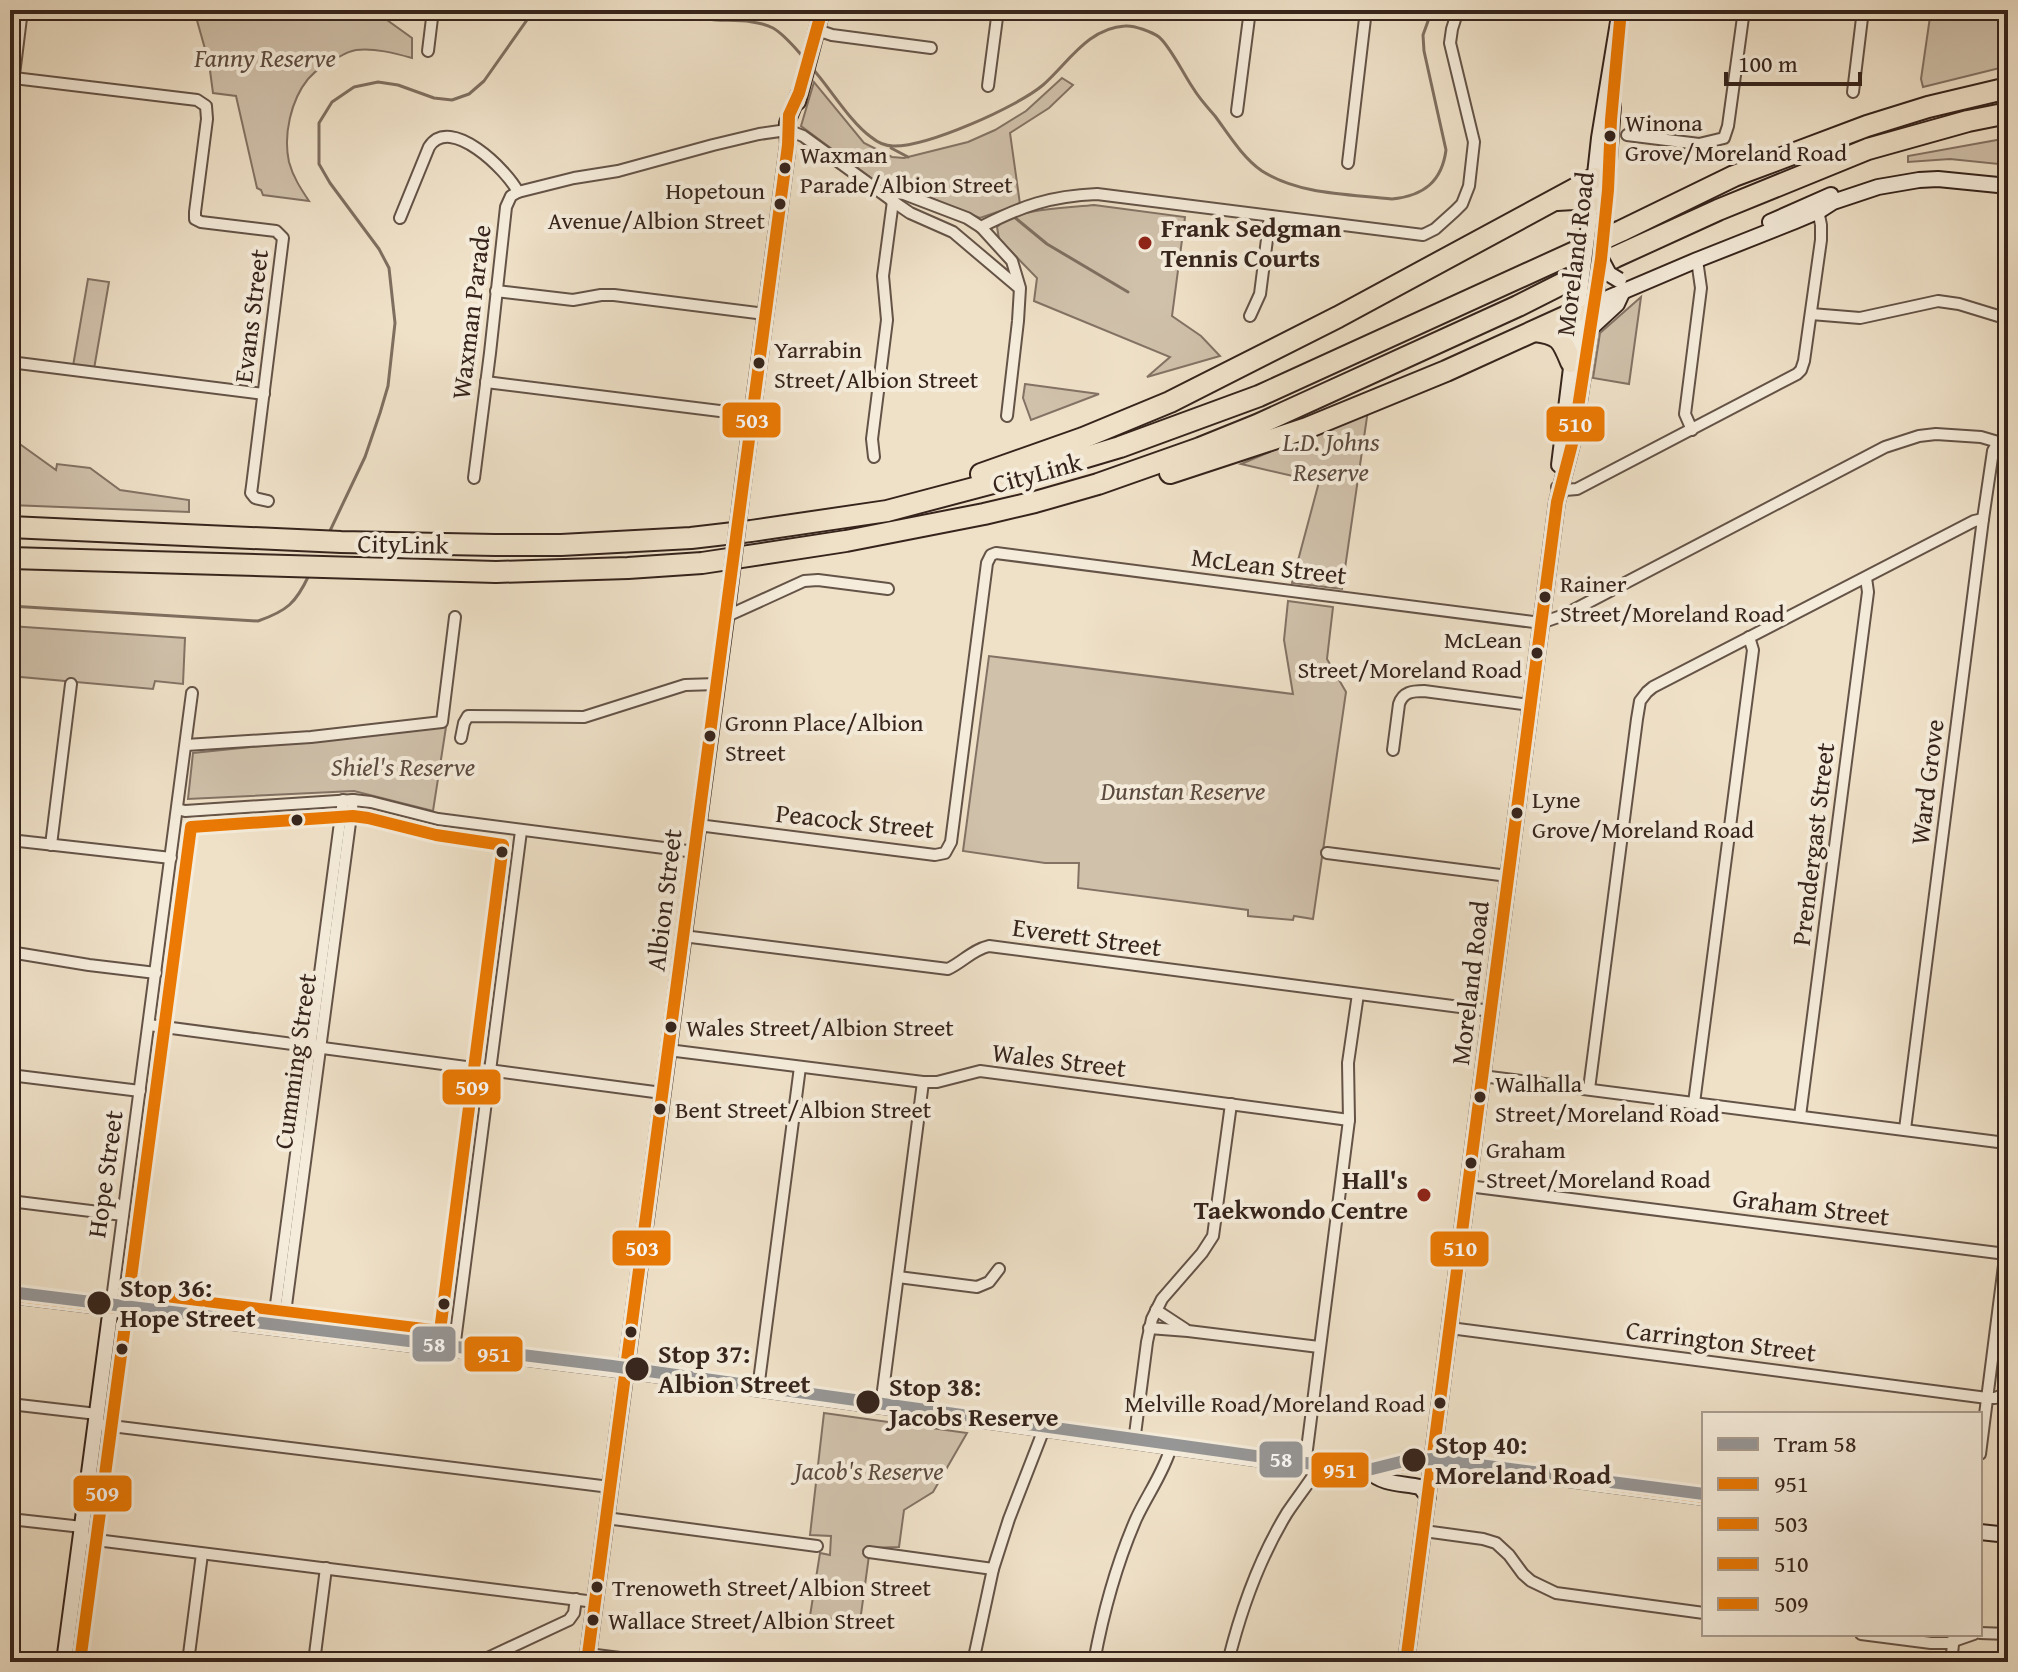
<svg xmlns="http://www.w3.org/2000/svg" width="2018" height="1672" font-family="'Gentium Book Plus',serif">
	<rect width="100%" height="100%" fill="#efe1c8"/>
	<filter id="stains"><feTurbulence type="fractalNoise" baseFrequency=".0025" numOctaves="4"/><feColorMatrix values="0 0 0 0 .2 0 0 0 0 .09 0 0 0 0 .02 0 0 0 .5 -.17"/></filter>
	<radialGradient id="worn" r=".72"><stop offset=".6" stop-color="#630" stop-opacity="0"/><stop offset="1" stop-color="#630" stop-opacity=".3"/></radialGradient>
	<g fill="#d0c1ab" stroke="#837264" stroke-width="2">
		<path d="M197,10H373L412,38V58C394,53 375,48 356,50C350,51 344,54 339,57C328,62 316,70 308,79C291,100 283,135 289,162C293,177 301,189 309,201L263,195L261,190L257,188L236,96L213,93L209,63L196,17Z"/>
		<path d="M1931,10H2008V66L1923,87L1921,79Z"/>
		<path d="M1062,78L1073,85L1049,108L1010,133L1020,204L980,218L899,185L879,184L801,126L814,82L864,143L892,157L904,158L968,142L995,130L1026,111Z"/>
		<path d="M2008,138V165L1950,159L1908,162V156Z"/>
		<path d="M1094,205L1185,217L1172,316L1201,336L1220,356L1147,377L1170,357L1034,301L1037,278L999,239L997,227C1015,208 1068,208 1094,205Z"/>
		<path d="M88,279L109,282L94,369L73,366Z"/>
		<path d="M1641,297L1629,384L1593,378L1600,333Z"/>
		<path d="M1025,384L1099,394L1031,420L1023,398Z"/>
		<path d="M1368,410L1342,589L1292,583L1319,482L1241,464Z"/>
		<path d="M10,437L56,470L57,464L90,468L120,490L189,500V512L10,505Z"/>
		<path d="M1288,601L1333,607L1327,659L1346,692L1313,919L1294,916L1293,920L1248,916V910L1078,888L1079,863H1045L963,851L989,656L1293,694L1284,640Z"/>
		<path d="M10,626L185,638L183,684L155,681L153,689L10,676Z"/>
		<path d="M446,727L433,811L354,791L188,799L193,753Z"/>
		<path d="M824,1413L967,1433L933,1492L904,1510L899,1547L870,1548L860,1622L810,1616L820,1553L830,1555L831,1536L810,1535Z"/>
	</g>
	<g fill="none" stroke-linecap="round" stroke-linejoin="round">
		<g stroke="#7f6f60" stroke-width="3">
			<path d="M672,10C686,16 701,19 716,20C734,21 755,19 773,28C785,35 795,48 805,59"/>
			<path d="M812,68C830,88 850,122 871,137C877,142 885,146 893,146C927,147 1017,107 1043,85C1068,63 1088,28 1125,26C1134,25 1152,32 1159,37C1170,46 1184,75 1193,88C1199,98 1207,107 1215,116C1229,135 1243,158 1262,171C1300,195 1349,194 1392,199C1424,196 1442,181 1446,150L1424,51L1423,35L1432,10"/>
			<path d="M891,148L908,157"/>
			<path d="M1013,216L1047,244L1128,292"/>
			<path d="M328,535L365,457L380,413L388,386L395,323L389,268L379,249L330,183L319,164V123L332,102L354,87L378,82L398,85L434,98L452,100L469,94L484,81L534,10"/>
			<path d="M10,606L258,621C287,611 296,603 309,575"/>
		</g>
		<g stroke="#645347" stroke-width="14">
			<g id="street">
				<path d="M817,26L823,32L832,35L931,48"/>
				<path d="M428,51L433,10"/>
				<path d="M14,78L197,100L206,106L207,119L195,212V219L201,222L276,231L283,238L252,486L251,493L255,498L268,501"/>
				<path d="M988,86L998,10"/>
				<path d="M1853,92L1863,10"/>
				<path d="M10,107L22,10"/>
				<path d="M1237,111L1250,10"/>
				<path d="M1627,135L1699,144L1724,138L1728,126L1744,10"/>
				<path d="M1348,163L1366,10"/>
				<path d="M891,200L910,213L953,232L1018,287"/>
				<path d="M400,218L429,147C450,114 507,170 518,192"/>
				<path d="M981,227L1012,261L1020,288L1018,321L1007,416"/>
				<path d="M496,291L573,300L601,295H614L765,314"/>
				<path d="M1811,314L1860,318L1938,301L1959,304L2008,319"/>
				<path d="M1250,316L1260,294L1270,216"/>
				<path d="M10,362L264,394"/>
				<path d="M486,382L752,415"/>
				<path d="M1692,430L1685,414L1701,288L1697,260"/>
				<path d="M874,457L872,439L887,320L883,276L893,201"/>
				<path d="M474,478L490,353L506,207L511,196L518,192L574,178L618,171L713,145L759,134L787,130L803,136L890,199L897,193L904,194L967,218L981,227C1022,206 1050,196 1097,194L1423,235L1435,229L1455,211L1462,204L1469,186L1474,142L1450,43L1452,29L1458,10"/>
				<path d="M1557,487L1565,490L1577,489L1797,374L1801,370L1804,361L1821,240V225L1817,205"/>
				<path d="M725,617L804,581L818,580L888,589"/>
				<path d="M461,738L464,723L468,716L584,717L685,685L717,684"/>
				<path d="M186,745L311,737L442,722L455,617"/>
				<path d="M1393,750L1399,704C1403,692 1412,691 1424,691L1530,705"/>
				<path d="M177,809L185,811L353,800L371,802L438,819L695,852"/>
				<path d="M698,825L935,855L945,853L951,842L987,563L991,555L996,553L1541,623L1564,615L1885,447L1919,436L1936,434L1981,437L1998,442L2008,440"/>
				<path d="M10,840L171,858"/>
				<path d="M51,845L71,684"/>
				<path d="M1327,853L1508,876"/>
				<path d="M683,936L948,969C963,962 972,950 989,946L1491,1011"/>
				<path d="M10,952L89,965L156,973"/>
				<path d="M149,1025L662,1093"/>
				<path d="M668,1050L923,1082H937L980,1071L1349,1120"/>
				<path d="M10,1075L140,1091"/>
				<path d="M1482,1076L1998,1142L2008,1141"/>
				<path d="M1589,1089L1637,719L1640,701L1647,692L1653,687L1974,521L1983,519"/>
				<path d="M1694,1103L1753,650L1749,637"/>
				<path d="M1800,1116L1868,592L1866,578"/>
				<path d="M1905,1129L1983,519L1993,451L1998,442"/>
				<path d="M1468,1186L2006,1254"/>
				<path d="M10,1201L123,1215"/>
				<path d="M898,1277L977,1287L989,1282L999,1269"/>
				<path d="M111,1307L192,693"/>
				<path d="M1156,1310L1185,1329"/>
				<path d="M273,1327L343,800"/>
				<path d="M283,1328L353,800"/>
				<path d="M1149,1328L1188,1331L1319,1347"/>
				<path d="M1450,1328L1987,1398H1995L2008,1393"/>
				<path d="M454,1349L521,831"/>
				<path d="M758,1389L800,1067"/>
				<path d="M10,1404L97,1414"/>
				<path d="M881,1406L923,1082"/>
				<path d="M95,1424L610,1487"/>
				<path d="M1134,1442L1147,1342L1152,1319L1162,1299L1202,1253L1213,1236L1231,1104"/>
				<path d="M1980,1454L2008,1234"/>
				<path d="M1305,1465L1349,1120L1348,1063L1358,994"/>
				<path d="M606,1518L817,1546"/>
				<path d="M10,1519L82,1527"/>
				<path d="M1424,1531L1483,1539L1496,1543L1509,1555L1523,1574L1531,1581L1556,1593L1704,1613"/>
				<path d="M80,1538L595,1602"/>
				<path d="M869,1552L993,1569"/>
				<path d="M1980,1633L2008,1634"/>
				<path d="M1861,1634L1931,1643H1948L1974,1634"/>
				<path d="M588,1654L652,1662"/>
				<path d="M10,1659L34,1662"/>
				<path d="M188,1662L202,1554"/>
				<path d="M314,1662L326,1568"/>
				<path d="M479,1662L569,1620L574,1613L576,1599"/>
				<path d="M973,1662L993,1569L1009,1519L1044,1429"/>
				<path d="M1094,1662C1103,1613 1116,1565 1136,1519C1147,1495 1164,1472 1171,1447"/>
				<path d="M1228,1662C1241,1609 1259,1559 1287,1513C1297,1498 1309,1483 1319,1467"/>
				<path d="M1951,1662L1954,1636"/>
			</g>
		</g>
		<g stroke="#36241c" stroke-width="18">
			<g id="secondary">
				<path d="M798,102L822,10"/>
				<path d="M1591,211L1599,138L1620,10"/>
				<path d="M1605,214L1613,106"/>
				<path d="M1770,222L1831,195"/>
				<path d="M1589,306L1697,260L1793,222L1819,211L1833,202L1878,187L1919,180L1938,179L2008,186"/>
				<path d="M1591,328L1617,304L1623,291"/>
				<path d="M1559,465L1579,303"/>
				<path d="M742,491L788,145L787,123L799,93"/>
				<path d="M10,1295L617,1369L1348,1471C1377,1474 1403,1460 1432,1461L1704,1497"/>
				<path d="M1369,1471C1383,1485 1402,1483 1420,1487L1428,1497"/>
				<path d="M1980,1532L2008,1535"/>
				<path d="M64,1662L111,1307"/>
				<path d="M587,1662L728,603"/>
				<path d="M1406,1662L1557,502L1573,440L1596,292"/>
			</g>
		</g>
		<g stroke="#36241c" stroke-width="24">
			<g id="highway">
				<path d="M1557,200L1574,199L1591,206"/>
				<path d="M1535,331C1560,334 1562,340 1571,362"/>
				<path d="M1170,473L1307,428L1446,371L1578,311"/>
				<path d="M981,474L1083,438L1170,402L1338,317L1595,178"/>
				<path d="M10,527L341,542L495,545H561L691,538L751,531L887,511L1046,469L1120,447L1259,396L1621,231L1734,176L1867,126L1928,107L2008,88"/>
				<path d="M10,558L496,572L628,568L702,563L846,541L984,514L1035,502L1098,484L1200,448L1257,425L1518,306L1615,257L1718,210L1868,149L1968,121L2008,113"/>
			</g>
		</g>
		<use href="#street" stroke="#f5ecdb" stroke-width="10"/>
		<use href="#secondary" stroke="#f5ecdb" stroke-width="14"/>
		<use href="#highway" stroke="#efe1c8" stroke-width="20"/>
		<g stroke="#36241c" stroke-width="18" stroke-linecap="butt">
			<g id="secondary-bridge">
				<path d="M1601,259L1609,274L1619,280"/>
				<path d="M1596,292L1605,214"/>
				<path d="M1579,300L1590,215"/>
				<path d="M728,603L742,491"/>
			</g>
		</g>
		<use href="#secondary-bridge" stroke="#f5ecdb" stroke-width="14"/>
		<g stroke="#f5ecdb" stroke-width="18">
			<path id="bus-1" d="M10,1295L617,1369L1348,1471C1377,1472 1404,1462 1432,1461L1704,1497"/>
		</g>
		<g stroke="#f5ecdb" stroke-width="18">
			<path id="bus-2" d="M587,1662L788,145L789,115L799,93L822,10"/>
		</g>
		<g stroke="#f5ecdb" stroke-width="18">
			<path id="bus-3" d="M1406,1662L1557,502L1573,440L1601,259L1608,190L1611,120L1621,10"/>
		</g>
		<g stroke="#f5ecdb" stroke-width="18">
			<g id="bus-4">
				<path d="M353,816L368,818L436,835L503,845L440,1331L129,1293L191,827Z"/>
				<path d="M80,1662L125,1325"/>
			</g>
		</g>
		<use href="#bus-1" stroke="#eb7903" stroke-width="12"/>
		<use href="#bus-2" stroke="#eb7903" stroke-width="12"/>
		<use href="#bus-3" stroke="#eb7903" stroke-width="12"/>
		<use href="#bus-4" stroke="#eb7903" stroke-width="12"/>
		<g stroke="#f5ecdb" stroke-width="18">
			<path id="tram-1" d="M10,1292L612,1366L1356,1470H1368L1404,1461L1433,1459L1704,1494"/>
		</g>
		<use href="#tram-1" stroke="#969696" stroke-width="12"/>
	</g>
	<g fill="#36241c" stroke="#f5ecdb" stroke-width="3">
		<circle cx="1610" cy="136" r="7"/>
		<circle cx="785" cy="168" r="7"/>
		<circle cx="780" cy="204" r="7"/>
		<circle cx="759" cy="363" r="7"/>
		<circle cx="1545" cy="597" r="7"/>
		<circle cx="1537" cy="653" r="7"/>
		<circle cx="710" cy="736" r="7"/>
		<circle cx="1517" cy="813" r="7"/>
		<circle cx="297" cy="820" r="7"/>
		<circle cx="502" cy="852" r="7"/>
		<circle cx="671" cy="1027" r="7"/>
		<circle cx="1480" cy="1097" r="7"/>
		<circle cx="660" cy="1109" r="7"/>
		<circle cx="1471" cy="1163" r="7"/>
		<circle cx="99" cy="1303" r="13"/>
		<circle cx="444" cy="1304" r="7"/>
		<circle cx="631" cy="1332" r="7"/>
		<circle cx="122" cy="1349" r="7"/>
		<circle cx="637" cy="1369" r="13"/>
		<circle cx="868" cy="1402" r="13"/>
		<circle cx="1440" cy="1403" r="7"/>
		<circle cx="1414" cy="1460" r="13"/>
		<circle cx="597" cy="1587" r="7"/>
		<circle cx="593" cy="1620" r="7"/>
	</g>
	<g fill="#8f2418" stroke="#f5ecdb" stroke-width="3">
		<circle cx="1145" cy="243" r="8"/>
		<circle cx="1424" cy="1195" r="8"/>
	</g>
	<g text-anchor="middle" stroke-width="8" stroke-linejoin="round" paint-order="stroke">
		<g font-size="24" fill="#36241c" stroke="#f5ecdb" text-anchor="start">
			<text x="1625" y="131">Winona<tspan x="1625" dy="30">Grove/Moreland Road</tspan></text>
			<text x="800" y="163">Waxman<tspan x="800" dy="30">Parade/Albion Street</tspan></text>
			<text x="765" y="199" text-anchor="end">Hopetoun<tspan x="765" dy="30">Avenue/Albion Street</tspan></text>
			<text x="774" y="358">Yarrabin<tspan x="774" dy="30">Street/Albion Street</tspan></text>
			<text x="1560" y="592">Rainer<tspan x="1560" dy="30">Street/Moreland Road</tspan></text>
			<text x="1522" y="648" text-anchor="end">McLean<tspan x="1522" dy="30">Street/Moreland Road</tspan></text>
			<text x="725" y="731">Gronn Place/Albion<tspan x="725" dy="30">Street</tspan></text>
			<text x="1532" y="808">Lyne<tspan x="1532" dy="30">Grove/Moreland Road</tspan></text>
			<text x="686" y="1036">Wales Street/Albion Street</text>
			<text x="1495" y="1092">Walhalla<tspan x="1495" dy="30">Street/Moreland Road</tspan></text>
			<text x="675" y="1118">Bent Street/Albion Street</text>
			<text x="1486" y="1158">Graham<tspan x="1486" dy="30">Street/Moreland Road</tspan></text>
			<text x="1425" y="1412" text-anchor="end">Melville Road/Moreland Road</text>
			<text x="612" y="1596">Trenoweth Street/Albion Street</text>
			<text x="608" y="1629">Wallace Street/Albion Street</text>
		</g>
		<g font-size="26" font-style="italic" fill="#5c4b40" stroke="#f5ecdb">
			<text x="265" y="67">Fanny Reserve</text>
			<text x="1331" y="451">L.D. Johns<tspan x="1331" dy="30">Reserve</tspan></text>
			<text x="403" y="776">Shiel's Reserve</text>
			<text x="1183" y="800">Dunstan Reserve</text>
			<text x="869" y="1480">Jacob's Reserve</text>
		</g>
		<g font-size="26" font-weight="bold" fill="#36241c" stroke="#f5ecdb" text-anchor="start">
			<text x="1161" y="237">Frank Sedgman<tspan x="1161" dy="30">Tennis Courts</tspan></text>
			<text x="1408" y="1189" text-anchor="end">Hall's<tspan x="1408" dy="30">Taekwondo Centre</tspan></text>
		</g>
		<g font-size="26" fill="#36241c" stroke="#f5ecdb">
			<text transform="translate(1575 254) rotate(-83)" y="9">Moreland Road</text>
			<text transform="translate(471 312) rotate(-83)" y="9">Waxman Parade</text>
			<text transform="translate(251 316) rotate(-83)" y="9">Evans Street</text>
			<text transform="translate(1037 473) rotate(-15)" y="9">CityLink</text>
			<text transform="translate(403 544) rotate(1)" y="9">CityLink</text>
			<text transform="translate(1269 566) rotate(7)" y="9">McLean Street</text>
			<text transform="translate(1927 782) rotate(-83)" y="9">Ward Grove</text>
			<text transform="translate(855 821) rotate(6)" y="9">Peacock Street</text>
			<text transform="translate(1813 844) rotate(-83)" y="9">Prendergast Street</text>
			<text transform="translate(664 900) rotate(-83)" y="9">Albion Street</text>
			<text transform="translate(1087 937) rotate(8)" y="9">Everett Street</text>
			<text transform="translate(1470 983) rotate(-83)" y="9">Moreland Road</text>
			<text transform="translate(1059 1060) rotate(7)" y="9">Wales Street</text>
			<text transform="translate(295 1061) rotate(-82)" y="9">Cumming Street</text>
			<text transform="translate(105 1174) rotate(-82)" y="9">Hope Street</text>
			<text transform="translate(1811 1207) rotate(7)" y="9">Graham Street</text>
			<text transform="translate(1721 1341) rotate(7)" y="9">Carrington Street</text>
		</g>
		<g font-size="26" font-weight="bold" fill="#36241c" stroke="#f5ecdb" text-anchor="start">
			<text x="120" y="1297">Stop 36:<tspan x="120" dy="30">Hope Street</tspan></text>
			<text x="658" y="1363">Stop 37:<tspan x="658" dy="30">Albion Street</tspan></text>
			<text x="889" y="1396">Stop 38:<tspan x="889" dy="30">Jacobs Reserve</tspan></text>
			<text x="1435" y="1454">Stop 40:<tspan x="1435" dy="30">Moreland Road</tspan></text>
		</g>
	</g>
	<g stroke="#f5ecdb" stroke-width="3">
		<rect x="721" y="401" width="61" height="38" rx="8" fill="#eb7903"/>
		<rect x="1545" y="405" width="61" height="38" rx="8" fill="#eb7903"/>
		<rect x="441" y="1068" width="61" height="38" rx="8" fill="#eb7903"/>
		<rect x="611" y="1229" width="61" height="38" rx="8" fill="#eb7903"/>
		<rect x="1429" y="1230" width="61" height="38" rx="8" fill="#eb7903"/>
		<rect x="411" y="1325" width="46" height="38" rx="8" fill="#969696"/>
		<rect x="463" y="1335" width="61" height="38" rx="8" fill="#eb7903"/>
		<rect x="1258" y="1440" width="46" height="39" rx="8" fill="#969696"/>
		<rect x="1310" y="1451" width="60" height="38" rx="8" fill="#eb7903"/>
		<rect x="72" y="1474" width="61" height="39" rx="8" fill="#eb7903"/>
	</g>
	<g font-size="22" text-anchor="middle" font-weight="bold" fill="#fff">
		<text x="752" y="428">503</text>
		<text x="1575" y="432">510</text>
		<text x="472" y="1095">509</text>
		<text x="642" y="1256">503</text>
		<text x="1460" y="1256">510</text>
		<text x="434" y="1352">58</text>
		<text x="494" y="1362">951</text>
		<text x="1281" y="1467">58</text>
		<text x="1340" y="1478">951</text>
		<text x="102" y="1501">509</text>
	</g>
	<rect width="2018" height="1672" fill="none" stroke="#efe1c8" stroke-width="40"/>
	<rect x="12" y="12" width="1994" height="1648" fill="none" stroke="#36241c" stroke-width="4"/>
	<rect x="20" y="20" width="1978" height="1632" fill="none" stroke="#36241c" stroke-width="2"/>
	<rect x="1702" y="1412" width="280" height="224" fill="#f5ecdb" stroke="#a99c8f" stroke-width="2"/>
	<rect x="1718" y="1438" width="40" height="12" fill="#969696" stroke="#a99c8f" stroke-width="2"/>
	<text x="1774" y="1452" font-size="24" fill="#36241c">Tram 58</text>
	<rect x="1718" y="1478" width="40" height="12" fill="#eb7903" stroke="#a99c8f" stroke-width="2"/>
	<text x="1774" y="1492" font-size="24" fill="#36241c">951</text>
	<rect x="1718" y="1518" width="40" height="12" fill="#eb7903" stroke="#a99c8f" stroke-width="2"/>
	<text x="1774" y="1532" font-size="24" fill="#36241c">503</text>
	<rect x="1718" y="1558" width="40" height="12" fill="#eb7903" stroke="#a99c8f" stroke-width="2"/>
	<text x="1774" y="1572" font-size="24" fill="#36241c">510</text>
	<rect x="1718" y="1598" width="40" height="12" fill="#eb7903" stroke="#a99c8f" stroke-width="2"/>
	<text x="1774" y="1612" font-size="24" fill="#36241c">509</text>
	<path d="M1726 72v12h134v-12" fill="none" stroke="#36241c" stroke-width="4"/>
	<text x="1738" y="72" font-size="24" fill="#36241c" stroke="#f5ecdb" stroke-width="6" paint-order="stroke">100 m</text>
	<rect width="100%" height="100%" filter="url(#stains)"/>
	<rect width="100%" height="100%" fill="url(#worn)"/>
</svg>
